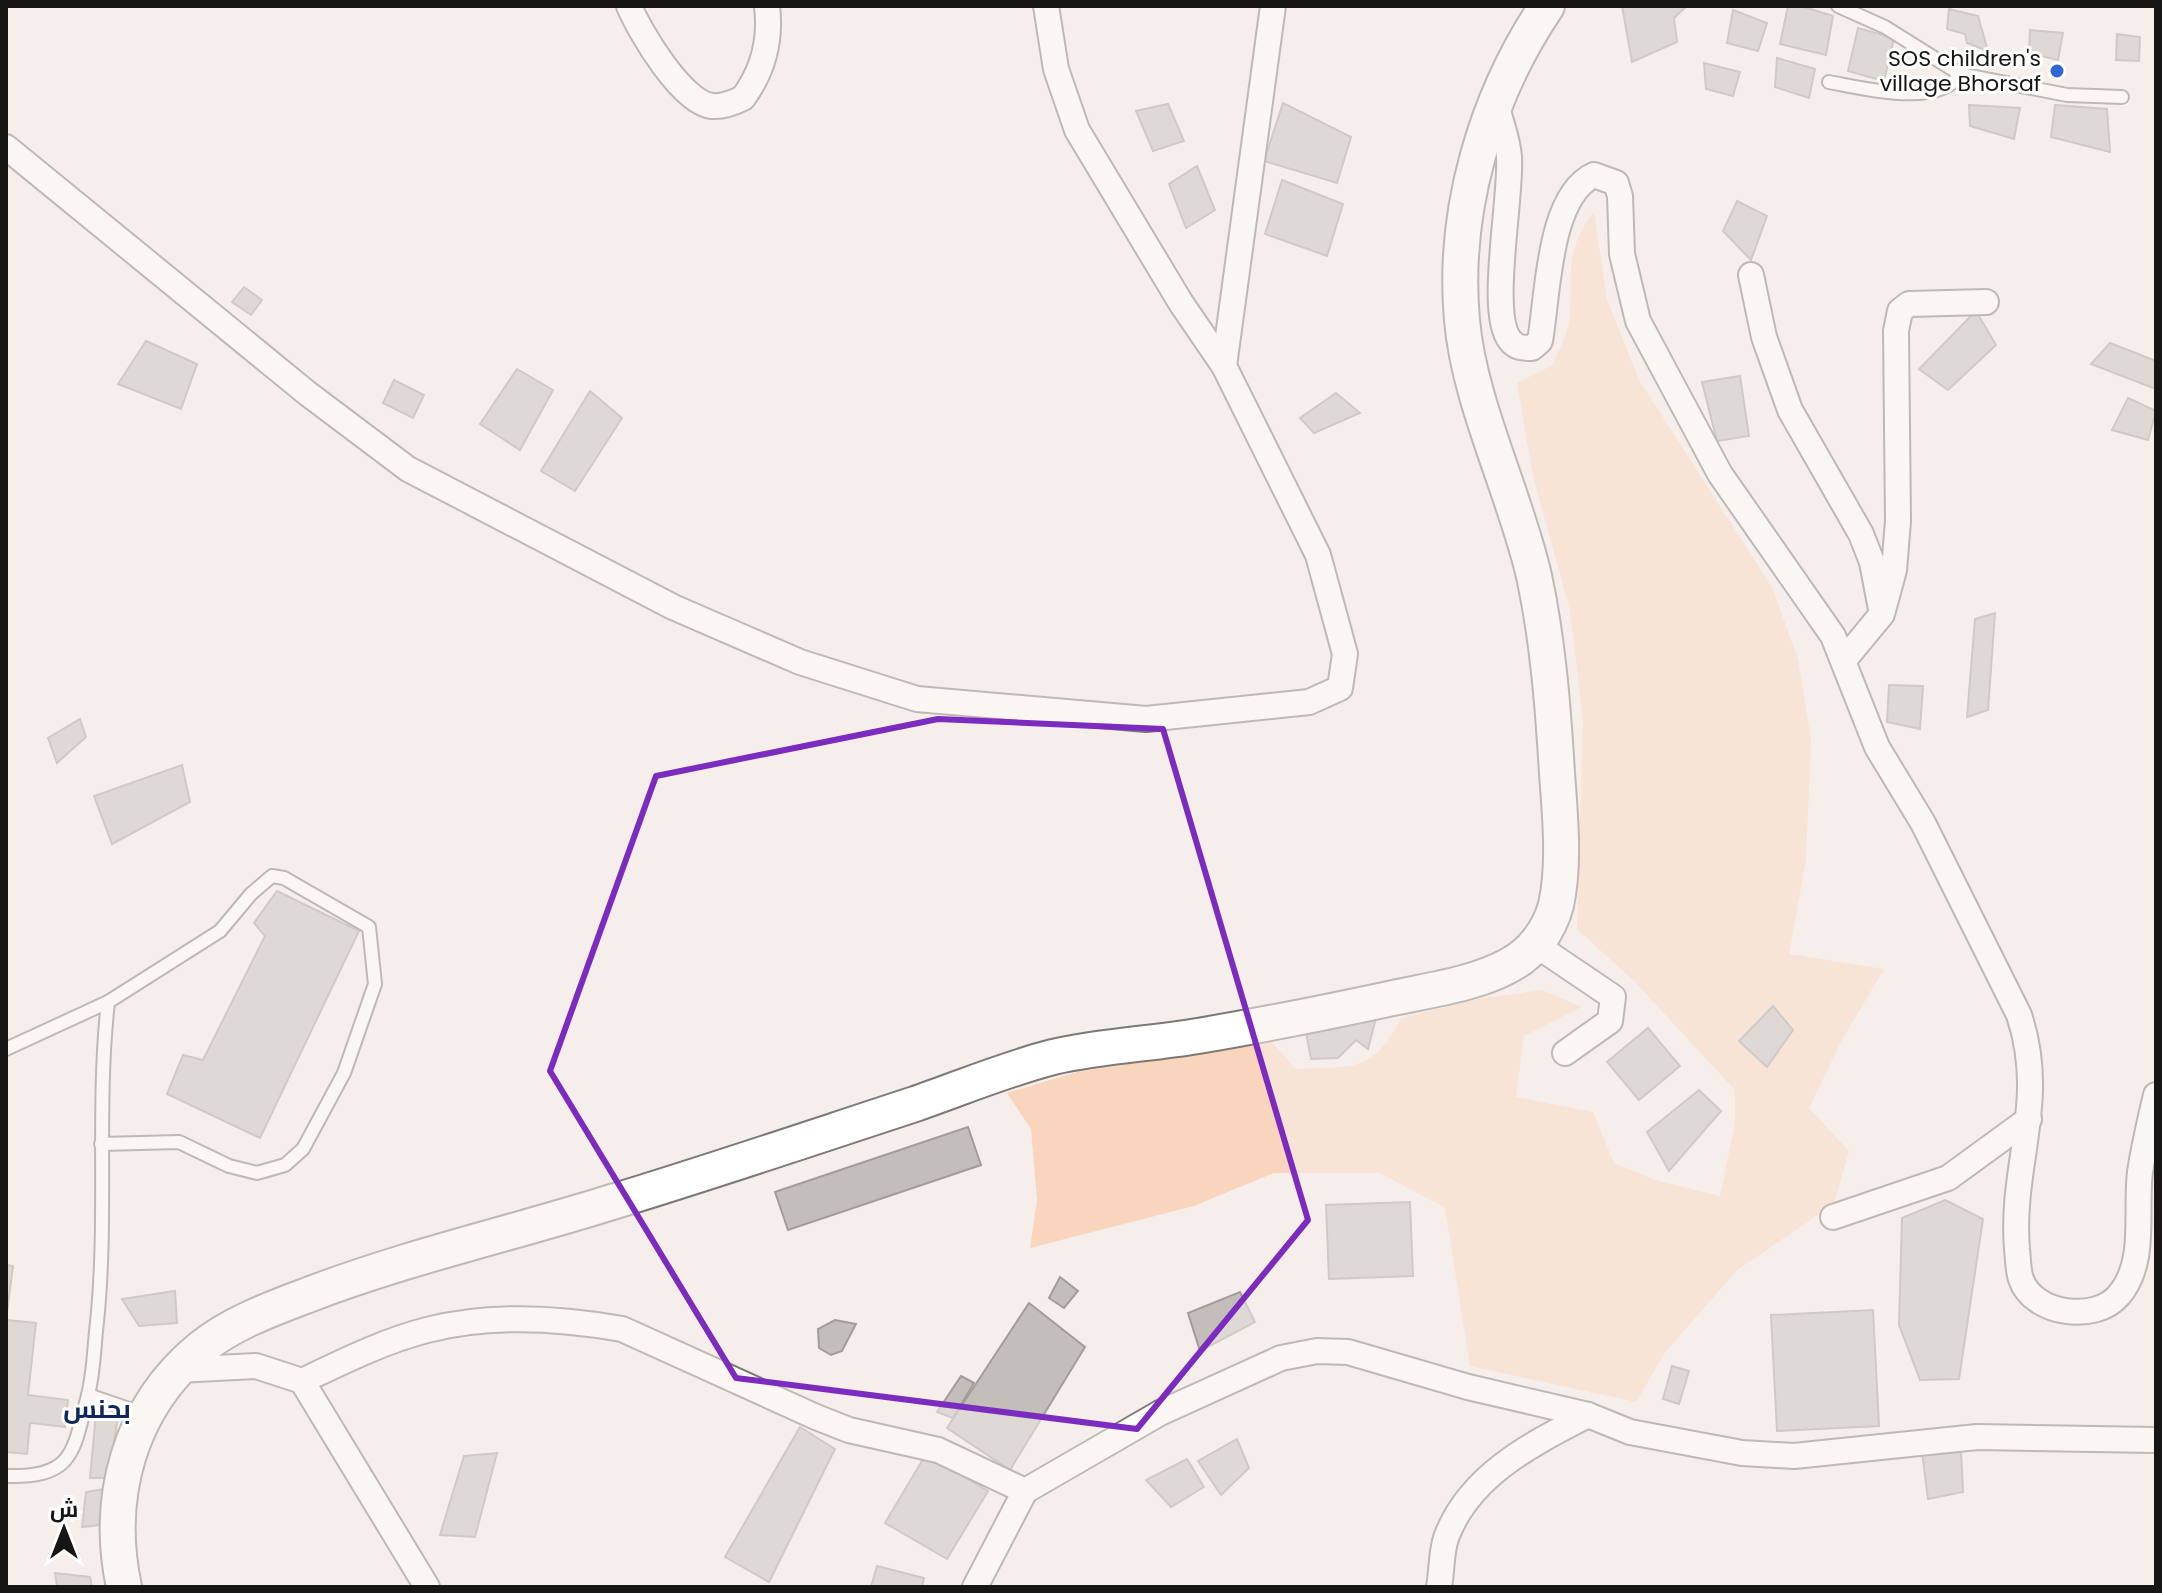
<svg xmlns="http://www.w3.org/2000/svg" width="2162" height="1593" font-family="Poppins,Cairo,sans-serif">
	<rect width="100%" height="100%" fill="#f5eeeb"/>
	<path fill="#fad5be" d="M1594,212L1607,299L1639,380L1772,587L1798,659L1811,740L1806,860L1789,954L1884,969L1842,1040L1809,1108L1849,1151L1834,1204L1736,1271L1664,1354L1636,1402L1470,1366L1445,1208L1380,1173H1274L1194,1206L1030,1248L1037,1200L1031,1129L1007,1093L1077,1072L1272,1042L1296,1069C1353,1066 1373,1074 1401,1018L1478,999L1542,990L1581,1007L1524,1036L1516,1097L1593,1112L1614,1163L1655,1180L1720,1196L1735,1123V1090L1634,981L1577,929L1583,720L1570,611L1533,476L1517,383L1553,365C1558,351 1567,336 1569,322C1574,276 1562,253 1594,212Z"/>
	<g fill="#c4bebb" stroke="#a29d99" stroke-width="2">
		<path d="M1622,6H1687L1674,18L1677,42L1632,62Z"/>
		<path d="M1788,6H1801L1833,16L1826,55L1780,44Z"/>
		<path d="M1949,9L1978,16L1988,51L1967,43L1965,34L1947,29Z"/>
		<path d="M1733,10L1767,23L1758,51L1727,43Z"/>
		<path d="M1858,28L1894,38L1884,81L1848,71Z"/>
		<path d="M2030,30L2063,33L2058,60L2029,53Z"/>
		<path d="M2117,34L2140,37L2139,61L2116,60Z"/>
		<path d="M1777,58L1815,69L1809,98L1775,87Z"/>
		<path d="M1704,63L1740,72L1733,96L1706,89Z"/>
		<path d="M1283,103L1351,137L1337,183L1264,161Z"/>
		<path d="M1168,104L1184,141L1153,151L1136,111Z"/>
		<path d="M1969,105L2020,108L2014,139L1970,126Z"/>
		<path d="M2055,105L2107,109L2110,152L2051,137Z"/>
		<path d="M1197,166L1215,210L1186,228L1169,184Z"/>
		<path d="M1282,180L1343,204L1327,256L1265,234Z"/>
		<path d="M1737,201L1767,216L1751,260L1723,231Z"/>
		<path d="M244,287L262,300L251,315L232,302Z"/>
		<path d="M1976,311L1996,345L1948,390L1919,369Z"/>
		<path d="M146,341L197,364L181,409L118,384Z"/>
		<path d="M2110,343L2156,361V389L2091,364Z"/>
		<path d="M517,369L553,390L520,450L480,424Z"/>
		<path d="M1740,376L1749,436L1717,441L1702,382Z"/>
		<path d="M394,380L424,395L413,418L383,403Z"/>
		<path d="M590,391L622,418L575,491L541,471Z"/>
		<path d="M1336,393L1360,413L1314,433L1300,418Z"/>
		<path d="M2128,398L2156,411L2148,440L2112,430Z"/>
		<path d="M1995,613L1988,710L1967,717L1975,619Z"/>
		<path d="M1889,685L1923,686L1920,729L1887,722Z"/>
		<path d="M80,719L86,737L57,763L48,738Z"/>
		<path d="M182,765L190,802L112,844L94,796Z"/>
		<path d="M277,891L359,931L260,1138L167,1094L183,1055L203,1060L265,936L254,923Z"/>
		<path d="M1773,1006L1793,1030L1767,1067L1739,1041Z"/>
		<path d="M1376,1018L1368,1049L1356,1040L1338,1058L1311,1059L1305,1027Z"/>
		<path d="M1648,1028L1680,1066L1639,1100L1607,1062Z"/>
		<path d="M1699,1090L1721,1111L1669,1171L1647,1132Z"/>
		<path d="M968,1127L981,1165L788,1230L775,1192Z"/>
		<path d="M1945,1200L1983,1219L1959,1379L1920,1380L1899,1325L1902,1218Z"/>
		<path d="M1410,1202L1413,1276L1329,1279L1326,1205Z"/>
		<path d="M6,1265L13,1266L6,1320L36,1323L28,1395L68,1400L65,1427L30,1423L27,1454L6,1452Z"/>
		<path d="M1060,1277L1078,1291L1064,1308L1049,1298Z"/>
		<path d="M175,1291L177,1323L139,1326L122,1299Z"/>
		<path d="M1240,1292L1255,1322L1200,1351L1188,1313Z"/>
		<path d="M1029,1303L1085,1347L1010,1470L947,1428Z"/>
		<path d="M1873,1310L1879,1426L1777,1431L1771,1315Z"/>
		<path d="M835,1320L856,1324L842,1351L831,1355L819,1348L818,1329Z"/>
		<path d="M1672,1366L1689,1371L1679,1404L1663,1399Z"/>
		<path d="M961,1376L974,1383L953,1418L937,1412Z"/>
		<path d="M120,1405L108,1478H90L96,1413Z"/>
		<path d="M800,1427L835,1449L769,1582L725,1557Z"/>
		<path d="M1237,1439L1249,1468L1221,1495L1198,1461Z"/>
		<path d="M1961,1451L1963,1492L1928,1499L1922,1452Z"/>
		<path d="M497,1453L475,1537L440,1535L464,1456Z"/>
		<path d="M926,1454L988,1491L947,1559L885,1523Z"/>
		<path d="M1187,1459L1204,1487L1171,1507L1146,1480Z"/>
		<path d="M104,1489L99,1525L82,1527L86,1492Z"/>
		<path d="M877,1566L924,1578L922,1587H871Z"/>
		<path d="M55,1573L90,1577L92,1587H57Z"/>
	</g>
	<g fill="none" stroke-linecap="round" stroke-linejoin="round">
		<g stroke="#7d7874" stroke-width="16">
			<g id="lane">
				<path d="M1960,74L2067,95L2122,97"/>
				<path d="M1829,82C1862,88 1940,108 1960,74L1885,27L1838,6"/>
				<path d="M6,1049L108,1002C96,1108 108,1215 97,1322C94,1347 94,1371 88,1395L144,1414"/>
				<path d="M101,1144L179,1142L229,1166L257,1173L285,1165L303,1149L344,1073L375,984L369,927L284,878L272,876L251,894L220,931L108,1002"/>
				<path d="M6,1476C75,1478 73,1451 88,1395"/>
			</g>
		</g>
		<g stroke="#7d7874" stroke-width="28">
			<g id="street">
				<path d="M629,6C640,32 682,103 712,106C723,107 733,103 743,98C763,71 771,39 767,6"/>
				<path d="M1496,103C1500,121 1508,139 1509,157C1512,196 1488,314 1510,340C1516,348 1523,348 1532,348L1540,341C1548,296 1548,196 1594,175L1616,183L1620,196L1622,254L1638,321L1720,474L1833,636L1877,747L1923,823L2019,1015C2048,1102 2010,1165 2017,1249C2018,1258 2018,1271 2021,1279C2033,1315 2096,1323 2119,1295C2147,1263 2135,1211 2140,1172C2144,1146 2150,1120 2156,1095"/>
				<path d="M6,147L307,393L408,469L673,607L800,662L917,699L1146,719L1309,702L1340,688L1345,654L1318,555L1224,366L1181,303L1077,130L1056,69L1046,6"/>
				<path d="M1751,275L1764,337L1790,410L1861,534L1872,562L1881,609"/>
				<path d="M1224,366L1273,6"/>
				<path d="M1844,660L1882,614L1894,570L1898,521L1896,331L1900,311L1909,304L1986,302"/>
				<path d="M1536,945L1613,997L1610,1021L1565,1053"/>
				<path d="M1833,1217L1948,1178L2029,1119"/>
				<path d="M177,1370L256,1366L302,1381L427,1587"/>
				<path d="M302,1381C342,1362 384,1341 427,1330C489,1314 560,1318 622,1329L816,1417L849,1430L938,1450L1025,1491L1160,1413L1281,1358L1317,1351L1348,1352L1468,1387L1588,1415L1630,1432L1742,1453L1794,1456L1977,1437L2156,1440"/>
				<path d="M975,1587L1025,1491"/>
				<path d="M1439,1587C1442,1571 1441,1553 1446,1538C1469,1475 1532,1444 1588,1415"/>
			</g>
		</g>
		<g stroke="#7d7874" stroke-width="38">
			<path id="secondary" d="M124,1587C105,1498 129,1407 201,1348C232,1323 271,1309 308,1295C407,1257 510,1234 612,1202C714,1171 814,1137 915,1104C961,1088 1006,1069 1053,1057C1101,1046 1150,1044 1198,1036C1263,1025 1328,1012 1393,998C1430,990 1475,984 1508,966C1532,954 1549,931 1556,905C1565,864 1560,815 1557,773C1553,707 1548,641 1534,576C1515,493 1469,403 1462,320C1452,211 1486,96 1547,6"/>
		</g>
		<use href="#lane" stroke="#fff" stroke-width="12"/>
		<use href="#street" stroke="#fff" stroke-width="24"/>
		<use href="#secondary" stroke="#fff" stroke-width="34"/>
	</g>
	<path d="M0 0H2162V1593H0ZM938,719L1163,729L1308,1220L1137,1429L736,1378L550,1071L656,776Z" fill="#f5eeeb" fill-opacity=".55" fill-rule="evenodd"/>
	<path fill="none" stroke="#7b2cbf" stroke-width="6" stroke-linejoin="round" d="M938,719L1163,729L1308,1220L1137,1429L736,1378L550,1071L656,776Z"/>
	<circle fill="#2f67d5" stroke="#fff" stroke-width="3" cx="2057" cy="71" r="8"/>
	<g text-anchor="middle" stroke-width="6" stroke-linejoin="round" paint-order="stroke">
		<g font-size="22" fill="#181614" stroke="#fff" text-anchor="end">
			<text x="2041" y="66">SOS children's<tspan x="2041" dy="25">village Bhorsaf</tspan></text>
		</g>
		<g font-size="26" font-weight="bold" fill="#0d275c" stroke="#fff">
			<text x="97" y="1418">بحنس</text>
		</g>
	</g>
	<rect width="2162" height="1593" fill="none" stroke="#181614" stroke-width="16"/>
	<g transform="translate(64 1529)" stroke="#ffffff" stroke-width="6" paint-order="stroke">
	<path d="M0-6L14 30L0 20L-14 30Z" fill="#181614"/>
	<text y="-12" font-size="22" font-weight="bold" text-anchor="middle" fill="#181614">ش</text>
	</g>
</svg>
